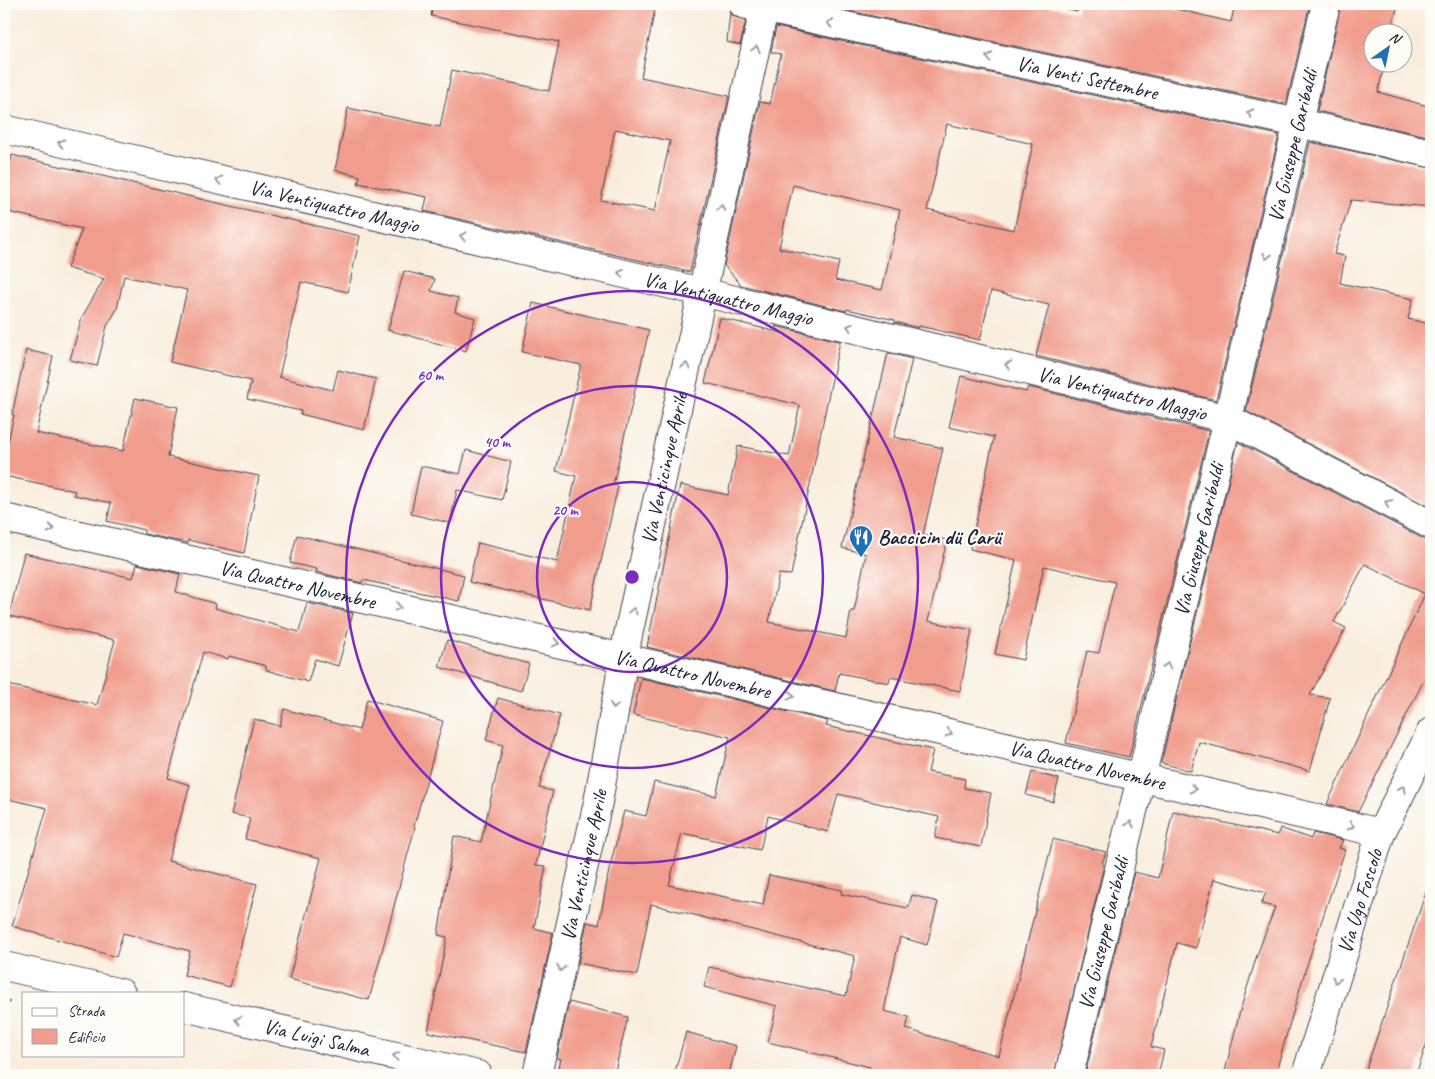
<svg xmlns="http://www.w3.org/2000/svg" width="1435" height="1079" font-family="Caveat,sans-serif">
	<rect width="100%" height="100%" fill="#fdfcf7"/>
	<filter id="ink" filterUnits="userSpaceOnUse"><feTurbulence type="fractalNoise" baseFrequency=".02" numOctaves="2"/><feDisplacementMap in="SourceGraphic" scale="10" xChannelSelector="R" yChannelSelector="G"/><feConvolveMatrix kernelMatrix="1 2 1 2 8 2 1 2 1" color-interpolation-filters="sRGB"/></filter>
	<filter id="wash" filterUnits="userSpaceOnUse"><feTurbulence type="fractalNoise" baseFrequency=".0096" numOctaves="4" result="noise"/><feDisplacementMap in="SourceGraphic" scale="20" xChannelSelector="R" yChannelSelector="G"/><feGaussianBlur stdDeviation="1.12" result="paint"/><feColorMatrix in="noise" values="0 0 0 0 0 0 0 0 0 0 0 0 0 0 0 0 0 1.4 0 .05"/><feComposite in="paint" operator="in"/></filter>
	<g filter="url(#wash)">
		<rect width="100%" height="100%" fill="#f9eede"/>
		<g id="blocks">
			<g fill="#f19d8d" fill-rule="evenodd">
				<path d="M433,4H656L641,77L729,96L690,272L424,211L427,197L358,183L360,176L335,170L348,108L440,127L452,70L549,91L559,42L431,16ZM615,129L670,141L655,211L601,200Z"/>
				<path d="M816,4H1040L1077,12L1079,4H1155L1231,22L1235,4H1310L1286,104Z"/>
				<path d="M1341,4H1398L1391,32H1372V62H1385L1378,92L1431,107V137L1317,111Z"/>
				<path d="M730,12L733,16L746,21L740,45L727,42Z"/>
				<path d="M776,27L1279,135L1216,400L1036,356L1049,305L991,291L980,340L919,326V328L895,322V320L847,309L846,311L741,285L724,265L760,102L770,104L781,54L771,52ZM947,124L1033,144L1014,230L927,210ZM793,185L900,210L882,290L835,280L839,262L779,248Z"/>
				<path d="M1310,142L1431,168V207L1351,200L1334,254L1345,256L1340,283L1413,299L1408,319L1431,324V508L1246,411Z"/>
				<path d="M12,155L360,236L348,292L301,282L279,377L333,390L338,370L376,379L364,430L300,414L301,411L247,399L251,381L170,362L187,290L124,276L117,309L107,326L97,366L70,360L82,317L104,279L67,268L82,229L4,211L10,183H6Z"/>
				<path d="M404,271L435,279L431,291L458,298L455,312L475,318L466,351L388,330Z"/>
				<path d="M533,303L649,330L613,485L618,486L590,610L469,582L478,543L557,562L576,476L556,471L581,365L522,352Z"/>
				<path d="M720,318L782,333L775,326L840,341L791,575L779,574L769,622L846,638L851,611H854L866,554L842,548L888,353L912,359L894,437L943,448L923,535L947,540L928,621L972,630L960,691L890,677L889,683L839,673L835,691L647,647L680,485L728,495L738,446L789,456L800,405L705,383Z"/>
				<path d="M26,350L53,356L36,433L123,451L135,398L178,407L168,457L259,476L244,553L188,540V543L144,534V530L107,521L111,503L74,495L75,491L4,476V461L14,415H12Z"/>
				<path d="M961,376L1026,392L1028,387L1209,431L1129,757L1066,743L1087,651L1099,653L1115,582L1044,566L1023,660L995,654L1016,560L970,549L994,437L949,427Z"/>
				<path d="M1238,442L1424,539L1431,541V666L1358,812L1327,804L1425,594L1365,564L1334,622L1346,628L1310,695L1330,698L1310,771L1199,742L1191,771L1161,763Z"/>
				<path d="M466,450L511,462L502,500L457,490L450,523L411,514L421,466L460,474Z"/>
				<path d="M297,535L464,575L459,601L363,580L362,583L316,572L317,569L290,563Z"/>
				<path d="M24,553L133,578L137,564L180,574L176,592L216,604L215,608L299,632L307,603L353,613L338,666L315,659L308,682L266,670V666L229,656L228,659L203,652L168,778L190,785L168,861L257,884L230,987L184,975L190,951L123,933L116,957L12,926L47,808L4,798V684L97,705L115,640L9,616Z"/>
				<path d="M447,640L529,664L521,691L439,667Z"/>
				<path d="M641,678L828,721L826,726L933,750L928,772L965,779L964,788L991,793L981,847L935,838L939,817L838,794L828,832L768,816L760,850L682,833L669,885L763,905L769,875L842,890L841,894L908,908L912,895L938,902L927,945L900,937L884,1011L909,1017L906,1029L999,1056L1053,839L1106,852L1102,864L1104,865L1054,1075H868L870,1067L768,1042L777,1006L704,987L709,967L846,996L855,956L651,904L637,975L578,963L587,922L599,925L609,870L624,811L646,816L654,782L716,796L730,737L633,715Z"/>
				<path d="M498,698L560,715L539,788L553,791L536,865L546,866L534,928L553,933L526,1052L428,1032L447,937L438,935L454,836L481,842L503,745L486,740Z"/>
				<path d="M367,699L443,721L414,826L415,827L369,1000L289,979L321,858L245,839L250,818L231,814L254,719L280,726L284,709L359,730Z"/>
				<path d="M1032,772L1059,779L1053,802L1026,795Z"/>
				<path d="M1173,811L1278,835L1280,828L1311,839L1313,833L1343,840L1339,848L1345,850L1305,971L1275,1075H1224L1240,1011L1257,955L1275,907L1261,904L1266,893L1214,879L1196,948L1177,943L1151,1047L1164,1050L1158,1075H1085L1134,872L1158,878Z"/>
				<path d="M1427,889L1431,890V1031L1416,1075H1364Z"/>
				<path d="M569,1002L628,1017L614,1075H594L559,1067L561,1059L557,1058Z"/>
				<path d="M686,1032L736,1046L729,1075H674Z"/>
			</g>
		</g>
	</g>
	<g filter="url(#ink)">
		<use href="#blocks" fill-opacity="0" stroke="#424153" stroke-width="1"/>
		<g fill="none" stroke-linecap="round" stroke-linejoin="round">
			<g stroke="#424153" stroke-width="30">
				<g id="street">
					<path id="s1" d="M743,4L1298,123L1431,153"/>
					<path id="s2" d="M4,129L702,292L1228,419L1431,525"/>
					<path id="s3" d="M4,518L650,664L1381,833"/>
					<path d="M4,966L121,993"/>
					<path id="s4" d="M184,1007L478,1075"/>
					<path id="s5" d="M537,1075L598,802L628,635L764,9"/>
					<path id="s6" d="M1069,1075L1222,444L1326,4"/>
					<path id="s7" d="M1306,1075L1381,833L1431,732"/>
				</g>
			</g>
			<path stroke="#424153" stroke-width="3" stroke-dasharray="4 4" stroke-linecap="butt" d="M4,1020L9,998"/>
			<use href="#street" stroke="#fff" stroke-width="28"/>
		</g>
		<defs><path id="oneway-chevron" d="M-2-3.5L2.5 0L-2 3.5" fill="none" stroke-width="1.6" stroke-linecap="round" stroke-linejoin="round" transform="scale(1.25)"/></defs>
		<g stroke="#9c9ca7">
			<use href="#oneway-chevron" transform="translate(830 23) rotate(-168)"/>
			<use href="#oneway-chevron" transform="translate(756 49) rotate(-77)"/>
			<use href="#oneway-chevron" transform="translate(989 57) rotate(-168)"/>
			<use href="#oneway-chevron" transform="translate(1250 113) rotate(-168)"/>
			<use href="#oneway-chevron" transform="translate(61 143) rotate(-167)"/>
			<use href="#oneway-chevron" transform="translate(219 180) rotate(-167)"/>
			<use href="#oneway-chevron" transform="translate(721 208) rotate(-78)"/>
			<use href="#oneway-chevron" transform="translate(463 236) rotate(-167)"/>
			<use href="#oneway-chevron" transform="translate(1267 256) rotate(103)"/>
			<use href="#oneway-chevron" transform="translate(621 273) rotate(-167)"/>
			<use href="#oneway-chevron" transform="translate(850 327) rotate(-166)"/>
			<use href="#oneway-chevron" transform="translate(1008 365) rotate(-166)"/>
			<use href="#oneway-chevron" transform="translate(686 366) rotate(-78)"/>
			<use href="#oneway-chevron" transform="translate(1388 503) rotate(-152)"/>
			<use href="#oneway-chevron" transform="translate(51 529) rotate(13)"/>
			<use href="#oneway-chevron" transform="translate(398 607) rotate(13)"/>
			<use href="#oneway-chevron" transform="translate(633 611) rotate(-78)"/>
			<use href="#oneway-chevron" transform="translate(556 643) rotate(13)"/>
			<use href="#oneway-chevron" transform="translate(1167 666) rotate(-76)"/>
			<use href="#oneway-chevron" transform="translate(791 696) rotate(13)"/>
			<use href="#oneway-chevron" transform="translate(614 706) rotate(100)"/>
			<use href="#oneway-chevron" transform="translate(949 733) rotate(13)"/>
			<use href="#oneway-chevron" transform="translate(1193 789) rotate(13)"/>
			<use href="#oneway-chevron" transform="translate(1402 789) rotate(-63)"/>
			<use href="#oneway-chevron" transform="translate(1130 824) rotate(-76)"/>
			<use href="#oneway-chevron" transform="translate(1351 826) rotate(13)"/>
			<use href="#oneway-chevron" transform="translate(561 968) rotate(103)"/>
			<use href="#oneway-chevron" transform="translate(1336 980) rotate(107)"/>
			<use href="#oneway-chevron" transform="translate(238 1020) rotate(-167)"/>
			<use href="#oneway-chevron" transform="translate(396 1056) rotate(-167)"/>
		</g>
	</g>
	<g fill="none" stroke="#7b2cbf" stroke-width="2.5">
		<circle cx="632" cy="577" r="95"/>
		<circle cx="632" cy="577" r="191"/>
		<circle cx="632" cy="577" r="286"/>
	</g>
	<defs>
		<g id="restaurant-pin" transform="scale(1.25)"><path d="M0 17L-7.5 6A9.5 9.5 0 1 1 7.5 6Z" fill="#1f6fb2" stroke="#fdfcf7"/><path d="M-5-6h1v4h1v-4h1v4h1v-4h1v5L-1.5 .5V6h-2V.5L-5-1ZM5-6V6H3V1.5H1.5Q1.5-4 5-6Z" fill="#fff"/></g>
	</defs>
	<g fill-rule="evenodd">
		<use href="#restaurant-pin" x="861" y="537"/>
	</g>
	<g text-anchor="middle" stroke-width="4.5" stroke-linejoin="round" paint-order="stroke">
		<g font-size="21" fill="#22223b" stroke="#fdfcf7">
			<text dy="7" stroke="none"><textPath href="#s1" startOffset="352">Via Venti Settembre</textPath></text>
			<text dy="7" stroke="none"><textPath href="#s6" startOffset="956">Via Giuseppe Garibaldi</textPath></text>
			<text dy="7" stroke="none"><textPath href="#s2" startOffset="339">Via Ventiquattro Maggio</textPath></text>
			<text dy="7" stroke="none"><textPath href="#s2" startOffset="744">Via Ventiquattro Maggio</textPath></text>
			<text dy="7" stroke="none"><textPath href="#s2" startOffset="1149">Via Ventiquattro Maggio</textPath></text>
			<text dy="7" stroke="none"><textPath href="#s5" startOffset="620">Via Venticinque Aprile</textPath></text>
			<text dy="7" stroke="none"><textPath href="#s6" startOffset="551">Via Giuseppe Garibaldi</textPath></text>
			<text dy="7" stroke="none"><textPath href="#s3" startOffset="301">Via Quattro Novembre</textPath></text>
			<text dy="7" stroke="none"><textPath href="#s3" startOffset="706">Via Quattro Novembre</textPath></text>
			<text dy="7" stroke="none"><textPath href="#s3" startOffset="1111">Via Quattro Novembre</textPath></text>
			<text dy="7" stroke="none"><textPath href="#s5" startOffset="215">Via Venticinque Aprile</textPath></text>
			<text dy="7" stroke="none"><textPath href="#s7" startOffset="182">Via Ugo Foscolo</textPath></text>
			<text dy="7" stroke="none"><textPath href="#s6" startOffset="146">Via Giuseppe Garibaldi</textPath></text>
			<text dy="7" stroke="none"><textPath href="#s4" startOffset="136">Via Luigi Salma</textPath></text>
		</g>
		<g font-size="21" font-weight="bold" fill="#22223b" stroke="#fdfcf7" text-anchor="start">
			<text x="878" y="544">Baccicin dü Carü</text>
		</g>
	</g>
	<circle cx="632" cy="577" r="8" fill="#7b2cbf" stroke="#fdfcf7" stroke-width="2.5"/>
	<g font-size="15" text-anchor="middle" font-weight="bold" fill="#7b2cbf" stroke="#fdfcf7" stroke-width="4.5" stroke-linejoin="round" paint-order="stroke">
		<text x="430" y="380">60 m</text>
		<text x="497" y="447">40 m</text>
		<text x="565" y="515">20 m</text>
	</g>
	<rect width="1435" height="1079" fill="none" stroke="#fdfcf7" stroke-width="20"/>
	<rect x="22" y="992" width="162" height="65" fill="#fdfcf7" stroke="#a5a5ac"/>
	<rect x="32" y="1008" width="25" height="8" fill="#ffffff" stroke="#a5a5ac"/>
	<text x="68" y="1016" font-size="15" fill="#22223b">Strada</text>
	<rect x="32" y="1029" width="25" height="15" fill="#f19d8d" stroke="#a5a5ac"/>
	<text x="68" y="1042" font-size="15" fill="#22223b">Edificio</text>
	<g transform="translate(1388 48) rotate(33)"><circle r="24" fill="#fdfcf7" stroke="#a5a5ac"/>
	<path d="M0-4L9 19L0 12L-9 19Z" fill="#1f6fb2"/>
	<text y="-8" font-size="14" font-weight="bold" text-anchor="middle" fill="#22223b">N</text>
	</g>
</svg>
